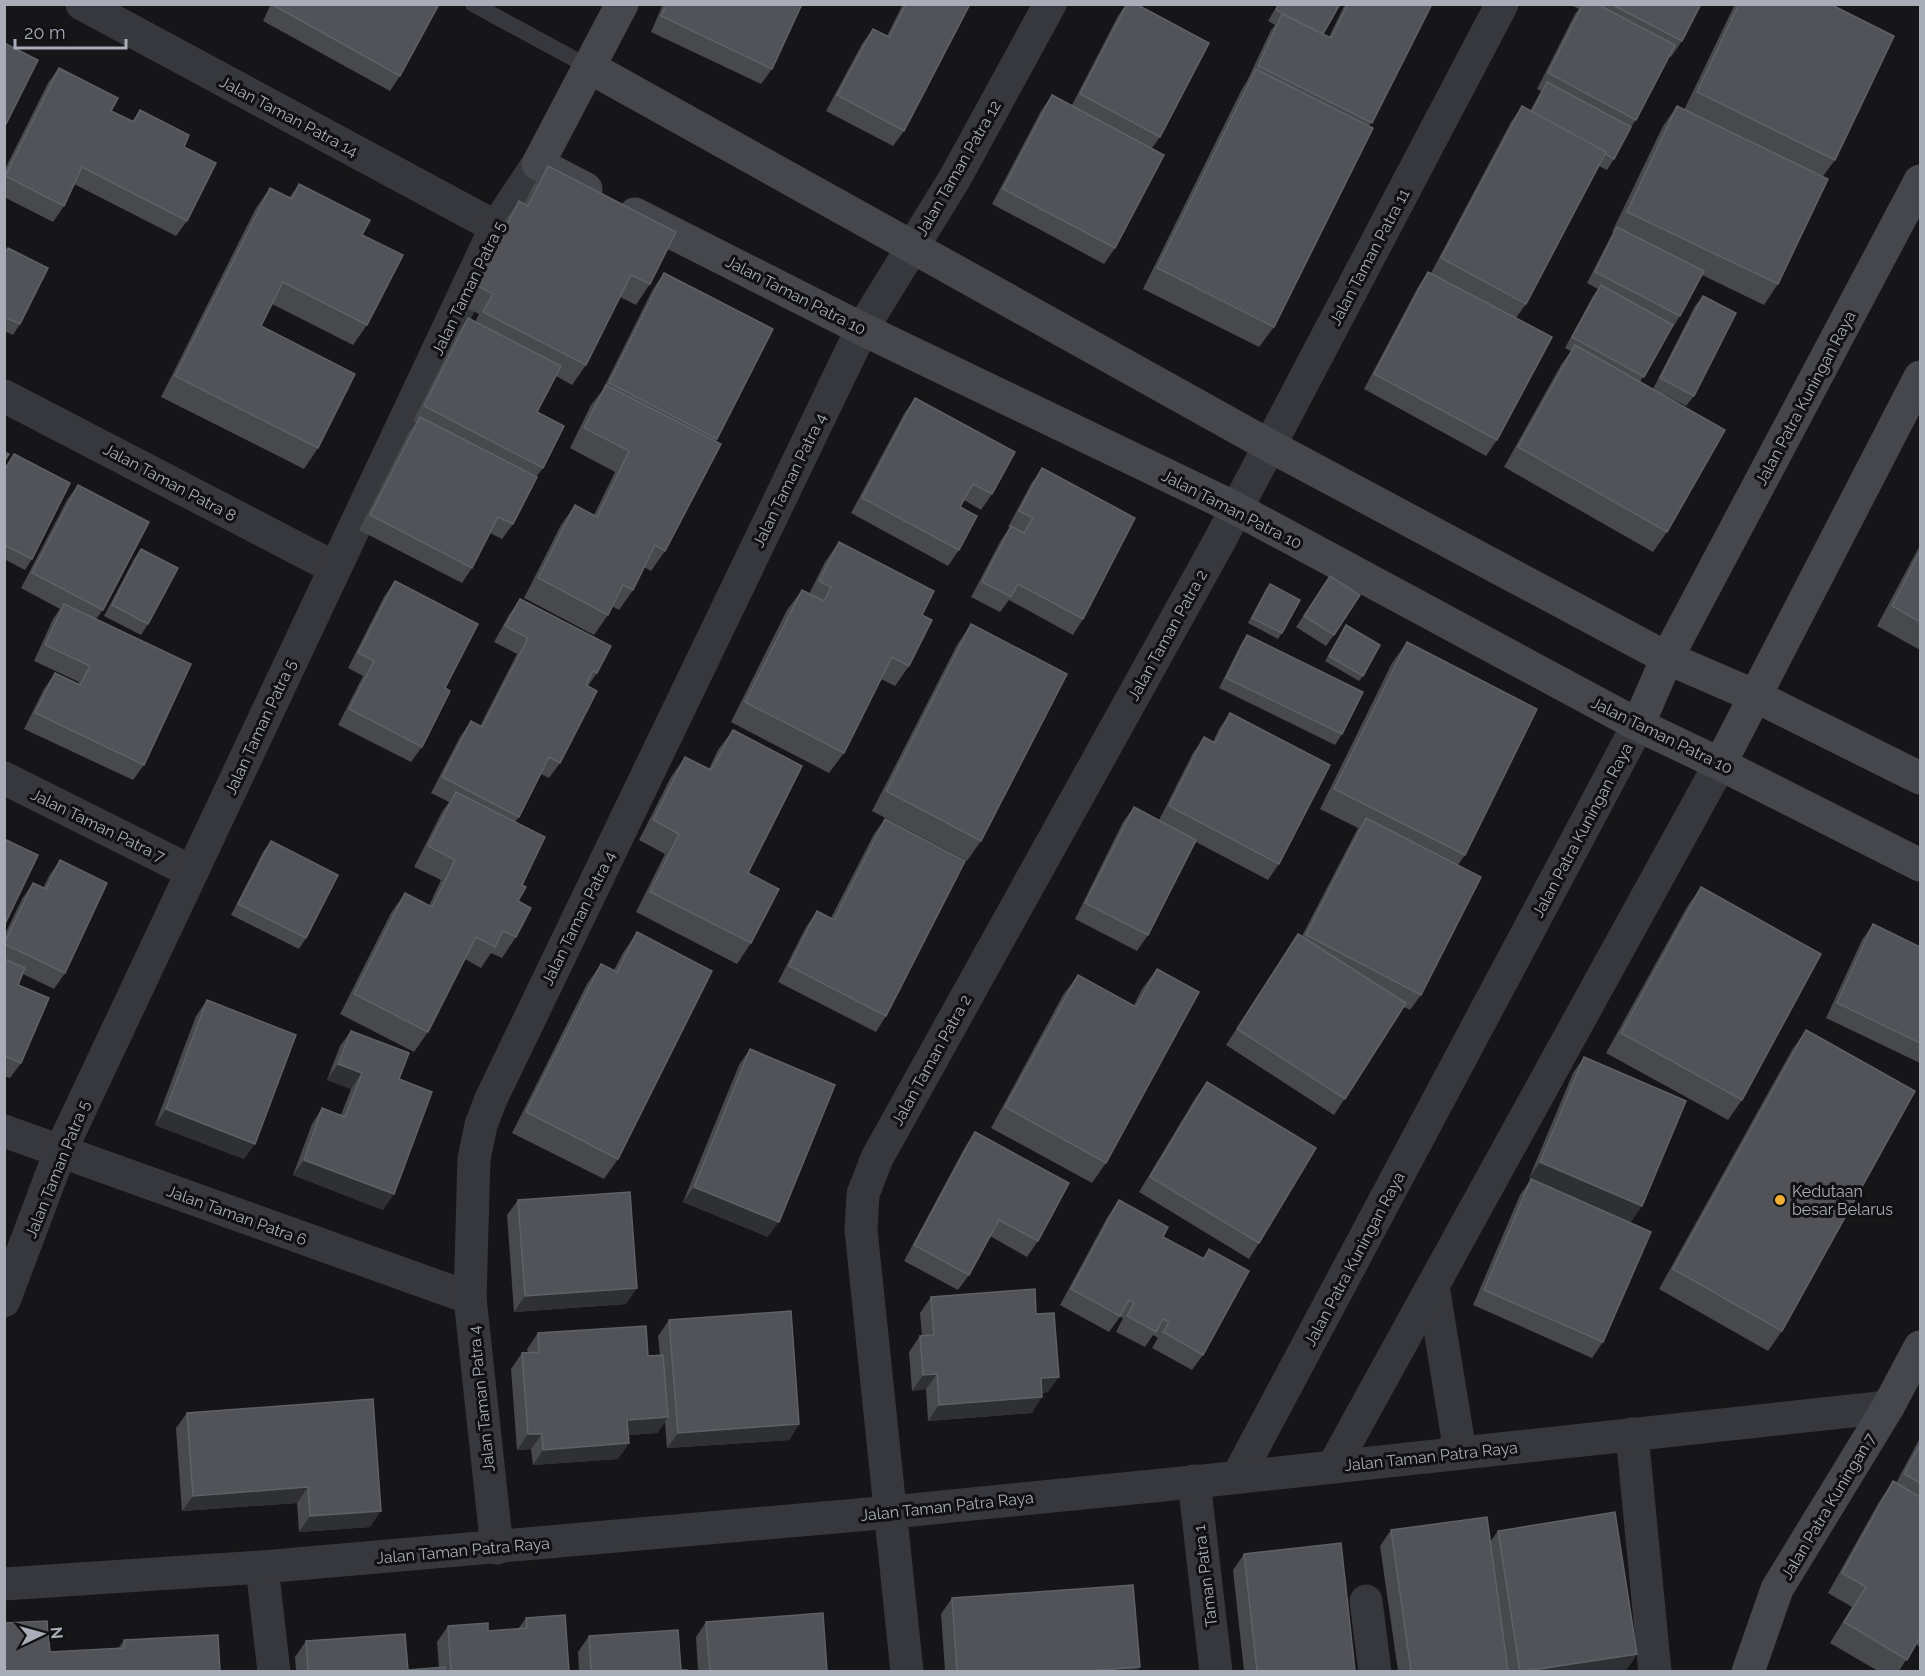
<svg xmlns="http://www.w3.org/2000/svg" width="1925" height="1676" font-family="Raleway,sans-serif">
	<rect width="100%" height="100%" fill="#161618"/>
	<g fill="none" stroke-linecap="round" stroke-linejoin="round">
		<path stroke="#37383d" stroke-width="16" d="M473,4L589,67"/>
		<g stroke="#37383d" stroke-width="33">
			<path d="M82,4L496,227"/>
			<path d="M4,396L335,568"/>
			<path d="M4,778L192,872"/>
			<path d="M4,1131L470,1298"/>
			<path d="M1433,1286L1460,1452"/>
			<path d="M4,1301L60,1152L496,227L538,164"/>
			<path d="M1632,1434L1655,1672"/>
			<path d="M1333,1467L1720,764"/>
			<path d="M1238,1476L1638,725"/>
			<path d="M1194,1481L1216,1672"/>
			<path d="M497,1548L470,1298L474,1159L481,1125L491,1099L862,329L955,178L1050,4"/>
			<path d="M262,1567L274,1672"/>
			<path d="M4,1584L262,1567L892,1512L1213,1480L1888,1407"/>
			<path d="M1366,1601L1375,1672"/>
			<path d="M907,1672L861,1230L863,1194L877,1158L1220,540L1502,4"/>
		</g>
		<g stroke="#45474d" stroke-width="33">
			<path d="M589,67L1270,446L1667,658L1755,696L1920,778"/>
			<path d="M586,189L538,164L622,4"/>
			<path d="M635,214L862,329L1235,508L1638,725L1720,764L1920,865"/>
			<path d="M1638,725L1667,658L1920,181"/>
			<path d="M1720,764L1920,377"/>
			<path d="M1748,1672L1777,1589L1888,1407L1920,1347"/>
		</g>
	</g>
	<g fill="#47494d">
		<path d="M271,4H435L400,76L390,91L263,21Z"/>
		<path d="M663,4H802L772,69L761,84L651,32Z"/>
		<path d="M903,4H970L904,131L893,146L826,111L862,44L873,29L887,36Z"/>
		<path d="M1126,4H1136L1160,137L1152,148L1115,248L1104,264L992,204L1041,111L1052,95L1072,105L1118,16Z"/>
		<path d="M1278,4H1340L1323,34L1329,37L1345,4H1432L1369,126L1274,327L1259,347L1143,289L1242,89L1247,81L1271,30L1275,25L1268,21Z"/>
		<path d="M1569,4H1701L1682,41L1671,57L1669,56L1636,120L1630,128L1614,159L1607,170L1599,166L1526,304L1516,318L1497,440L1486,456L1364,389L1418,287L1428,272L1431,273L1511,122L1522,106L1530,111L1541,91L1537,89L1575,14L1579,9Z"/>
		<path d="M1735,4H1830L1835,160L1823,176L1778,284L1764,305L1702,275L1680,316L1673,327L1672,326L1640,382L1667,532L1653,552L1504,467L1561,365L1571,351L1565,348L1593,296L1598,289L1587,283L1610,238L1613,233L1612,232L1663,126L1677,106L1684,110Z"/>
		<path d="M59,68L111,111L132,121L140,110L184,147L187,221L176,236L74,184L64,206L53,222L4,197V171L48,83Z"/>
		<path d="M548,166L650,284L636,305L620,297L586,365L572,385L556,376L537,412L543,468L536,477L513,524L502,539L490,533L472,568L462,583L359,530L409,432L416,423L413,421L457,334L468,318L475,322L479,314L462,306L504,222L519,201L524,204L533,186Z"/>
		<path d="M299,184L362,235L367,325L353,345L272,304L261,326L318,448L304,469L161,397L256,208L270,188L289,198Z"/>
		<path d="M8,248L20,324L13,335L4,331V253Z"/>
		<path d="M664,273L717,439L665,551L651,571L644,567L633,590L619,610L612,606L608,615L594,635L524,598L561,525L575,505L594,515L615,472L570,448L591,405L602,391L653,289Z"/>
		<path d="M1703,296L1694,396L1686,406L1653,389L1695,306Z"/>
		<path d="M915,398L992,494L981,510L964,500L960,507L959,550L948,566L851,513L904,414Z"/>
		<path d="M14,454L32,559L25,570L4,559V468Z"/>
		<path d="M1042,468L1083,619L1073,635L1009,600L1000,612L971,597L1000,542L1010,527H1008L1031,484Z"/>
		<path d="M78,485L103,610L96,619L144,765L133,780L24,729L44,689L55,673L78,684L79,682L34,661L53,619L60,609L21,588L67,500Z"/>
		<path d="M839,542L922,615L909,666L895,686L881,679L844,753L829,773L731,722L787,610L802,590L809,594L825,562Z"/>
		<path d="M1920,545V650L1877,626Z"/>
		<path d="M141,549L148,624L141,635L104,616L134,559Z"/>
		<path d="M1330,576L1334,635L1326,646L1296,627Z"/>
		<path d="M395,581L445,688L422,747L411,762L338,725L363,676L348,668L384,597Z"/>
		<path d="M1270,584L1282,633L1278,639L1248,623L1266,589Z"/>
		<path d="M520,599L597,673L588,686L560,763L549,778L541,774L519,817L515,822L522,885L518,901L516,937L502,958L491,953L481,968L465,959L428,1032L414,1052L340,1014L391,913L405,893L429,906L441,880L414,867L442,812L449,802L431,793L460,737L471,721L480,726L517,654L494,642L509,615Z"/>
		<path d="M971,624L981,841L967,861L872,811L957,645Z"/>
		<path d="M1346,625L1363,676L1359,681L1325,661Z"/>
		<path d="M1247,635L1342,734L1335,745L1219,688L1240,646Z"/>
		<path d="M1407,642L1465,855L1458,865L1421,995L1410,1010L1404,1007L1334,1115L1226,1045L1298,934L1302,936L1358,828L1320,809L1392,663Z"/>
		<path d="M1230,713L1279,864L1268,880L1196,842L1148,935L1137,951L1075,919L1123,822L1134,807L1159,820L1193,753L1204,737L1213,742L1219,729Z"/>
		<path d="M733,730L748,873L751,943L737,964L636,912L665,854L639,840L671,777L685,757L709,769L718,750Z"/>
		<path d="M885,819L886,1016L876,1032L778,982L806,927L817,911L831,918L874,834Z"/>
		<path d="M271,841L306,938L299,949L231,915L263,852Z"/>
		<path d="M60,860L65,973L54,989L23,974L18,985L21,1063L10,1078L4,1076V936L22,899L33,883L43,888L49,876Z"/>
		<path d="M1701,887L1742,1100L1728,1120L1606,1053L1687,907Z"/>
		<path d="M1873,924L1920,947V1063L1826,1018L1862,940Z"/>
		<path d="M637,932L618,1159L604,1179L512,1133L587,984L601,964L614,970L623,953Z"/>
		<path d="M1157,969L1106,1163L1092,1183L991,1128L1063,995L1078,975L1134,1005L1142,989Z"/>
		<path d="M207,1000L244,1159L155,1125L196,1016Z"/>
		<path d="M1806,1030L1782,1331L1768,1351L1659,1289L1792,1050Z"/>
		<path d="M351,1031L399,1079L383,1210L293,1175L312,1124L322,1108L341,1115L351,1089L327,1080L340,1046Z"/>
		<path d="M750,1049L768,1237L683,1202L739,1065Z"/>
		<path d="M1584,1057L1631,1222L1529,1178L1573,1073Z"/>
		<path d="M1207,1082L1259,1243L1249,1259L1139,1192L1196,1097Z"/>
		<path d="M975,1132L1038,1241L1027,1257L990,1236L969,1275L958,1290L904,1261L965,1147Z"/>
		<path d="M1531,1179L1603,1342L1592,1358L1473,1305L1520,1195Z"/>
		<path d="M518,1200L626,1304L514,1312L507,1215Z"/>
		<path d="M1119,1200L1163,1237L1202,1259L1209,1249L1203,1355L1192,1370L1152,1348L1158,1338L1153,1335L1145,1347L1116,1332L1123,1318L1120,1317L1109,1332L1060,1305L1108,1216Z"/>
		<path d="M931,1297L1036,1314L1048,1392L1042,1393L1032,1413L928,1421L926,1389L912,1391L909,1352L920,1336H922L920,1313Z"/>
		<path d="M669,1320L799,1424L789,1440L667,1448L665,1422L657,1433L628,1435L629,1443L618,1459L533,1465L531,1449L517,1450L511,1369L522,1353H528L527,1349L538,1333L648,1356L660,1355L658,1336Z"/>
		<path d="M187,1413L370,1527L299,1532L297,1503L182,1511L176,1428Z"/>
		<path d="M1920,1438V1647L1916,1644L1899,1671H1878L1830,1643L1852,1607L1828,1593L1879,1502L1893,1481L1896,1483Z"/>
		<path d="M1391,1530L1490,1542L1498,1531L1637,1654L1626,1670L1615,1671H1398L1380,1546Z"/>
		<path d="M1244,1554L1355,1671H1244L1233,1570Z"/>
		<path d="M952,1598L1137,1671H945L941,1614Z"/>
		<path d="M526,1618L569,1671H296L295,1657L306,1641L408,1670L439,1668L437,1642L448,1626L488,1631L518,1629Z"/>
		<path d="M706,1622L827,1671H698L696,1637Z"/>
		<path d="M589,1636L681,1670L687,1671H579L578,1652Z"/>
		<path d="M124,1640L220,1671L50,1652L118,1649Z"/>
	</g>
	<g fill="#2f3033">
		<path d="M338,1064L362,1073L351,1089L327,1080Z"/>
		<path d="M166,1109L255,1144L244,1159L155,1125Z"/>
		<path d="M304,1160L394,1194L383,1210L293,1175Z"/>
		<path d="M1540,1162L1642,1206L1631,1222L1529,1178Z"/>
		<path d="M694,1187L779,1222L768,1237L683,1202Z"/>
		<path d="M637,1288L626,1304L514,1312L525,1296Z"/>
		<path d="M937,1374L926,1389L912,1391L923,1375Z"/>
		<path d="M1059,1377L1048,1392L1030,1393L1041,1378Z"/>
		<path d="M1042,1397L1032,1413L928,1421L939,1405Z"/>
		<path d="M668,1417L657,1433L616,1436L627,1420Z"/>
		<path d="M799,1424L789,1440L667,1448L678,1433Z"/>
		<path d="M528,1434H542L531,1449L517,1450Z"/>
		<path d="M629,1443L618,1459L533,1465L543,1450Z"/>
		<path d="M308,1487L297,1503L182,1511L193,1496Z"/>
		<path d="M381,1511L370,1527L299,1532L310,1516Z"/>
		<path d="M1637,1654L1626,1670L1615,1671H1526Z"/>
		<path d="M1140,1667L1137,1671H1086Z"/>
	</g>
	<g fill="#525359" stroke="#5f6168" stroke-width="1.5">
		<path d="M274,4H435L438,6L400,76L273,5Z"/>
		<path d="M667,4H802L772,69L661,16Z"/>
		<path d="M906,4H970L904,131L837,95L873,29L889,37Z"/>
		<path d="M1127,4H1136L1209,43L1160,137L1080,94Z"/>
		<path d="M1279,4H1340L1323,34L1276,10Z"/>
		<path d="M1348,4H1432L1372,123L1258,66L1282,14L1331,38Z"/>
		<path d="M1583,4H1597L1675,45L1636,120L1548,73Z"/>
		<path d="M1611,4H1701L1682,41Z"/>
		<path d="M1739,4H1830L1894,36L1835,160L1697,92Z"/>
		<path d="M4,43L38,60L4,128Z"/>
		<path d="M59,68L118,98L111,111L134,122L140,110L189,135L184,147L216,163L187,221L82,167L64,206L5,176Z"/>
		<path d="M1256,69L1373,128L1274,327L1157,268Z"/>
		<path d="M1547,82L1631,127L1614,159L1605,154L1606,152L1532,112Z"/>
		<path d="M1052,95L1164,155L1115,248L1003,189Z"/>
		<path d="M1522,106L1606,152L1526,304L1441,258Z"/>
		<path d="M1677,106L1828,179L1778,284L1627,212Z"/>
		<path d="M548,166L676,232L650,284L631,275L586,365L483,312L493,294L476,285L519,201L528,206Z"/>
		<path d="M299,184L370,220L362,235L403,255L367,325L283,282L261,326L355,374L318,448L175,376L270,188L292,199Z"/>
		<path d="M1617,227L1704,271L1680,316L1595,272Z"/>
		<path d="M8,248L48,268L20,324L4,317V254Z"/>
		<path d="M1428,272L1552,337L1497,440L1374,374Z"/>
		<path d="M664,273L773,329L717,439L609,383Z"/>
		<path d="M1601,285L1673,325L1644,377L1572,337Z"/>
		<path d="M1703,296L1736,313L1694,396L1660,378Z"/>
		<path d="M468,318L561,366L537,412L564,426L543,468L424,406Z"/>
		<path d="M1575,345L1725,430L1667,532L1518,447Z"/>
		<path d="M606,385L721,444L665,551L655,545L633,590L623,585L608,615L538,578L575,505L597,517L629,451L584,428Z"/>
		<path d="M915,398L1015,452L992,494L973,484L960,507L977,516L959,550L862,498Z"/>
		<path d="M420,417L537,477L513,524L498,517L472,568L370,515Z"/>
		<path d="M4,452L9,454L4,462Z"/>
		<path d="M14,454L70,483L32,559L4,545V472Z"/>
		<path d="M1042,468L1135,518L1083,619L1018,584L1011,597L982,582L1011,526L1024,533L1033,518L1019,511Z"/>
		<path d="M78,485L149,522L103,610L32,573Z"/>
		<path d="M839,542L934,591L922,615L932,620L909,666L892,657L844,753L745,702L802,590L824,601L831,587L819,581Z"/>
		<path d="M141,549L178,568L148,624L112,605Z"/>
		<path d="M1920,551V622L1892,606Z"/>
		<path d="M1330,576L1360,595L1334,635L1304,616Z"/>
		<path d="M395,581L478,624L445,688L450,691L422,747L349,709L374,661L358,653Z"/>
		<path d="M1270,584L1300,600L1282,633L1252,618Z"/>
		<path d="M520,599L611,646L597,673L593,671L586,685L597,691L560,763L549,757L519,817L442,777L471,721L482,727L528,638L505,626Z"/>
		<path d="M64,604L191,664L144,765L35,713L55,673L80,685L90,666L45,645Z"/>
		<path d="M971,624L1067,674L981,841L886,791Z"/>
		<path d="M1346,625L1380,645L1363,676L1329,656Z"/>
		<path d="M1247,635L1363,692L1342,734L1226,678Z"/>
		<path d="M1407,642L1537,709L1465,855L1334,789Z"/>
		<path d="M1230,713L1330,765L1279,864L1169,806L1204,737L1215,743Z"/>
		<path d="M733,730L802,766L748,873L779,889L751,943L650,892L679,834L653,820L685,757L711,770Z"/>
		<path d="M456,792L545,837L522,885L526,887L518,901L531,908L516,937L503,931L495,947L476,937L428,1032L354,994L405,893L432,907L455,860L428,846Z"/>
		<path d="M1134,807L1196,840L1148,935L1085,903Z"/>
		<path d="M1366,818L1481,877L1421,995L1306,935Z"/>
		<path d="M885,819L965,861L886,1016L789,966L817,911L834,920Z"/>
		<path d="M4,839L38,855L4,926Z"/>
		<path d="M271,841L338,875L306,938L238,904Z"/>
		<path d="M60,860L107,883L65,973L4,944L33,883L46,889Z"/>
		<path d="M1701,887L1821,954L1742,1100L1621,1033Z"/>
		<path d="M1873,924L1920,947V1043L1837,1003Z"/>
		<path d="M637,932L712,971L618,1159L526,1112L601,964L617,972Z"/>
		<path d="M1298,934L1406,1003L1345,1099L1237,1029Z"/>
		<path d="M4,959L25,968L18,985L49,998L21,1063L4,1056Z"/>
		<path d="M1157,969L1199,992L1106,1163L1005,1107L1078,975L1136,1007Z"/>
		<path d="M207,1000L296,1035L255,1144L166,1109Z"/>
		<path d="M1806,1030L1915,1091L1782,1331L1673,1269Z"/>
		<path d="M351,1031L409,1053L399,1079L432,1092L394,1194L304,1160L322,1108L345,1117L362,1073L338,1064Z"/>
		<path d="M750,1049L835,1085L779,1222L694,1187Z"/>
		<path d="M1584,1057L1686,1101L1642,1206L1540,1162Z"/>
		<path d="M1207,1082L1316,1148L1259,1243L1150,1177Z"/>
		<path d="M975,1132L1069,1183L1038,1241L999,1220L969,1275L914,1245Z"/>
		<path d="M1531,1179L1651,1232L1603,1342L1484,1290Z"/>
		<path d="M630,1192L637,1288L525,1296L518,1200Z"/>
		<path d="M1119,1200L1168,1227L1163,1237L1204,1259L1209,1249L1249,1271L1203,1355L1163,1332L1169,1322L1163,1319L1156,1332L1127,1316L1134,1303L1129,1300L1120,1316L1071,1289Z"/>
		<path d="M1035,1289L1036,1314L1054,1313L1059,1377L1041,1378L1042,1397L939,1405L937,1374L923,1375L920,1336L934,1335L931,1297Z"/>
		<path d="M791,1311L799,1424L678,1433L669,1320Z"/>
		<path d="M646,1326L648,1356L663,1355L668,1417L627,1420L629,1443L543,1450L542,1434H528L522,1353L539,1352L538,1333Z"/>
		<path d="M373,1399L381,1511L310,1516L308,1487L193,1496L187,1413Z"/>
		<path d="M1920,1444V1483L1904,1474Z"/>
		<path d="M1893,1481L1920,1497V1637L1907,1660L1844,1622L1866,1587L1842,1573Z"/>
		<path d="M1615,1512L1637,1654L1526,1671H1520L1498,1531Z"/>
		<path d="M1487,1517L1508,1671H1411L1391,1530Z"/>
		<path d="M1341,1543L1355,1671H1257L1244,1554Z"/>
		<path d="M1133,1585L1140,1667L1086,1671H957L952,1598Z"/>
		<path d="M823,1613L827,1671H710L706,1622Z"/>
		<path d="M565,1615L569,1671H451L448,1626L488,1623V1631L527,1628L526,1618Z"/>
		<path d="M47,1621L50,1652L124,1648V1640L218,1635L220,1671H4V1623Z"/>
		<path d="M678,1630L681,1670H687V1671H591L589,1636Z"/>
		<path d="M405,1634L408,1670L445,1667V1671H308L306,1641Z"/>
	</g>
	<circle fill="#f2b134" stroke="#111113" stroke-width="2" cx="1780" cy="1200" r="6"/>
	<g text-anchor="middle" stroke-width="6" stroke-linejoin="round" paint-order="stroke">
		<g font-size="16" fill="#a8adb8" stroke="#111113">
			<text transform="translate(289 116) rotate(28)" y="6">Jalan Taman Patra 14</text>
			<text transform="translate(958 168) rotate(-60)" y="6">Jalan Taman Patra 12</text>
			<text transform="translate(1369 257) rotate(-62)" y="6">Jalan Taman Patra 11</text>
			<text transform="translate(468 288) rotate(-64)" y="6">Jalan Taman Patra 5</text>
			<text transform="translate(796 295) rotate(27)" y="6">Jalan Taman Patra 10</text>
			<text transform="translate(1805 398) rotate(-62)" y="6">Jalan Patra Kuningan Raya</text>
			<text transform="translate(789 480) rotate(-64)" y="6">Jalan Taman Patra 4</text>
			<text transform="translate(170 482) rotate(28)" y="6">Jalan Taman Patra 8</text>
			<text transform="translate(1232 509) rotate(27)" y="6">Jalan Taman Patra 10</text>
			<text transform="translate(1167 635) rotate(-61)" y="6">Jalan Taman Patra 2</text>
			<text transform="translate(260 727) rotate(-65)" y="6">Jalan Taman Patra 5</text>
			<text transform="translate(1662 735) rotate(26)" y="6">Jalan Taman Patra 10</text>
			<text transform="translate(98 825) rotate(26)" y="6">Jalan Taman Patra 7</text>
			<text transform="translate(1582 830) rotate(-62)" y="6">Jalan Patra Kuningan Raya</text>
			<text transform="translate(578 918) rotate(-64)" y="6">Jalan Taman Patra 4</text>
			<text transform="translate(931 1060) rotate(-61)" y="6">Jalan Taman Patra 2</text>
			<text transform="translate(57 1169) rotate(-68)" y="6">Jalan Taman Patra 5</text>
			<text transform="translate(237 1215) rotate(20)" y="6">Jalan Taman Patra 6</text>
			<text transform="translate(1354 1259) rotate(-62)" y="6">Jalan Patra Kuningan Raya</text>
			<text transform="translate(481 1399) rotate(-96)" y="6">Jalan Taman Patra 4</text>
			<text transform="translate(1431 1456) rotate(-6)" y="6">Jalan Taman Patra Raya</text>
			<text transform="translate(947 1506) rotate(-6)" y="6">Jalan Taman Patra Raya</text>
			<text transform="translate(1828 1506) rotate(-59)" y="6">Jalan Patra Kuningan 7</text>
			<text transform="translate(463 1550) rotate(-5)" y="6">Jalan Taman Patra Raya</text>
			<text transform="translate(1205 1576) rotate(-97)" y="6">Taman Patra 1</text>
		</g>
		<g font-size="16" fill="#a8adb8" stroke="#111113" text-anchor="start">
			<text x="1792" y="1197">Kedutaan<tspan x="1792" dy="18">besar Belarus</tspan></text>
		</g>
	</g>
	<rect width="1925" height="1676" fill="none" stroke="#a8adb8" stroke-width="12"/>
	<g transform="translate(42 1634) rotate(85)" stroke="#111113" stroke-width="4.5" paint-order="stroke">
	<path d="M0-4.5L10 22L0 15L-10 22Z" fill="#a8adb8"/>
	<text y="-9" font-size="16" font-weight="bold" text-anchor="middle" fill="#a8adb8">N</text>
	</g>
	<path d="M15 39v9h111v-9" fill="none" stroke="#a8adb8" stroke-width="3"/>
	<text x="24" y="39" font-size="18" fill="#a8adb8" stroke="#111113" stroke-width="4.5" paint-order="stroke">20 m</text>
</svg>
